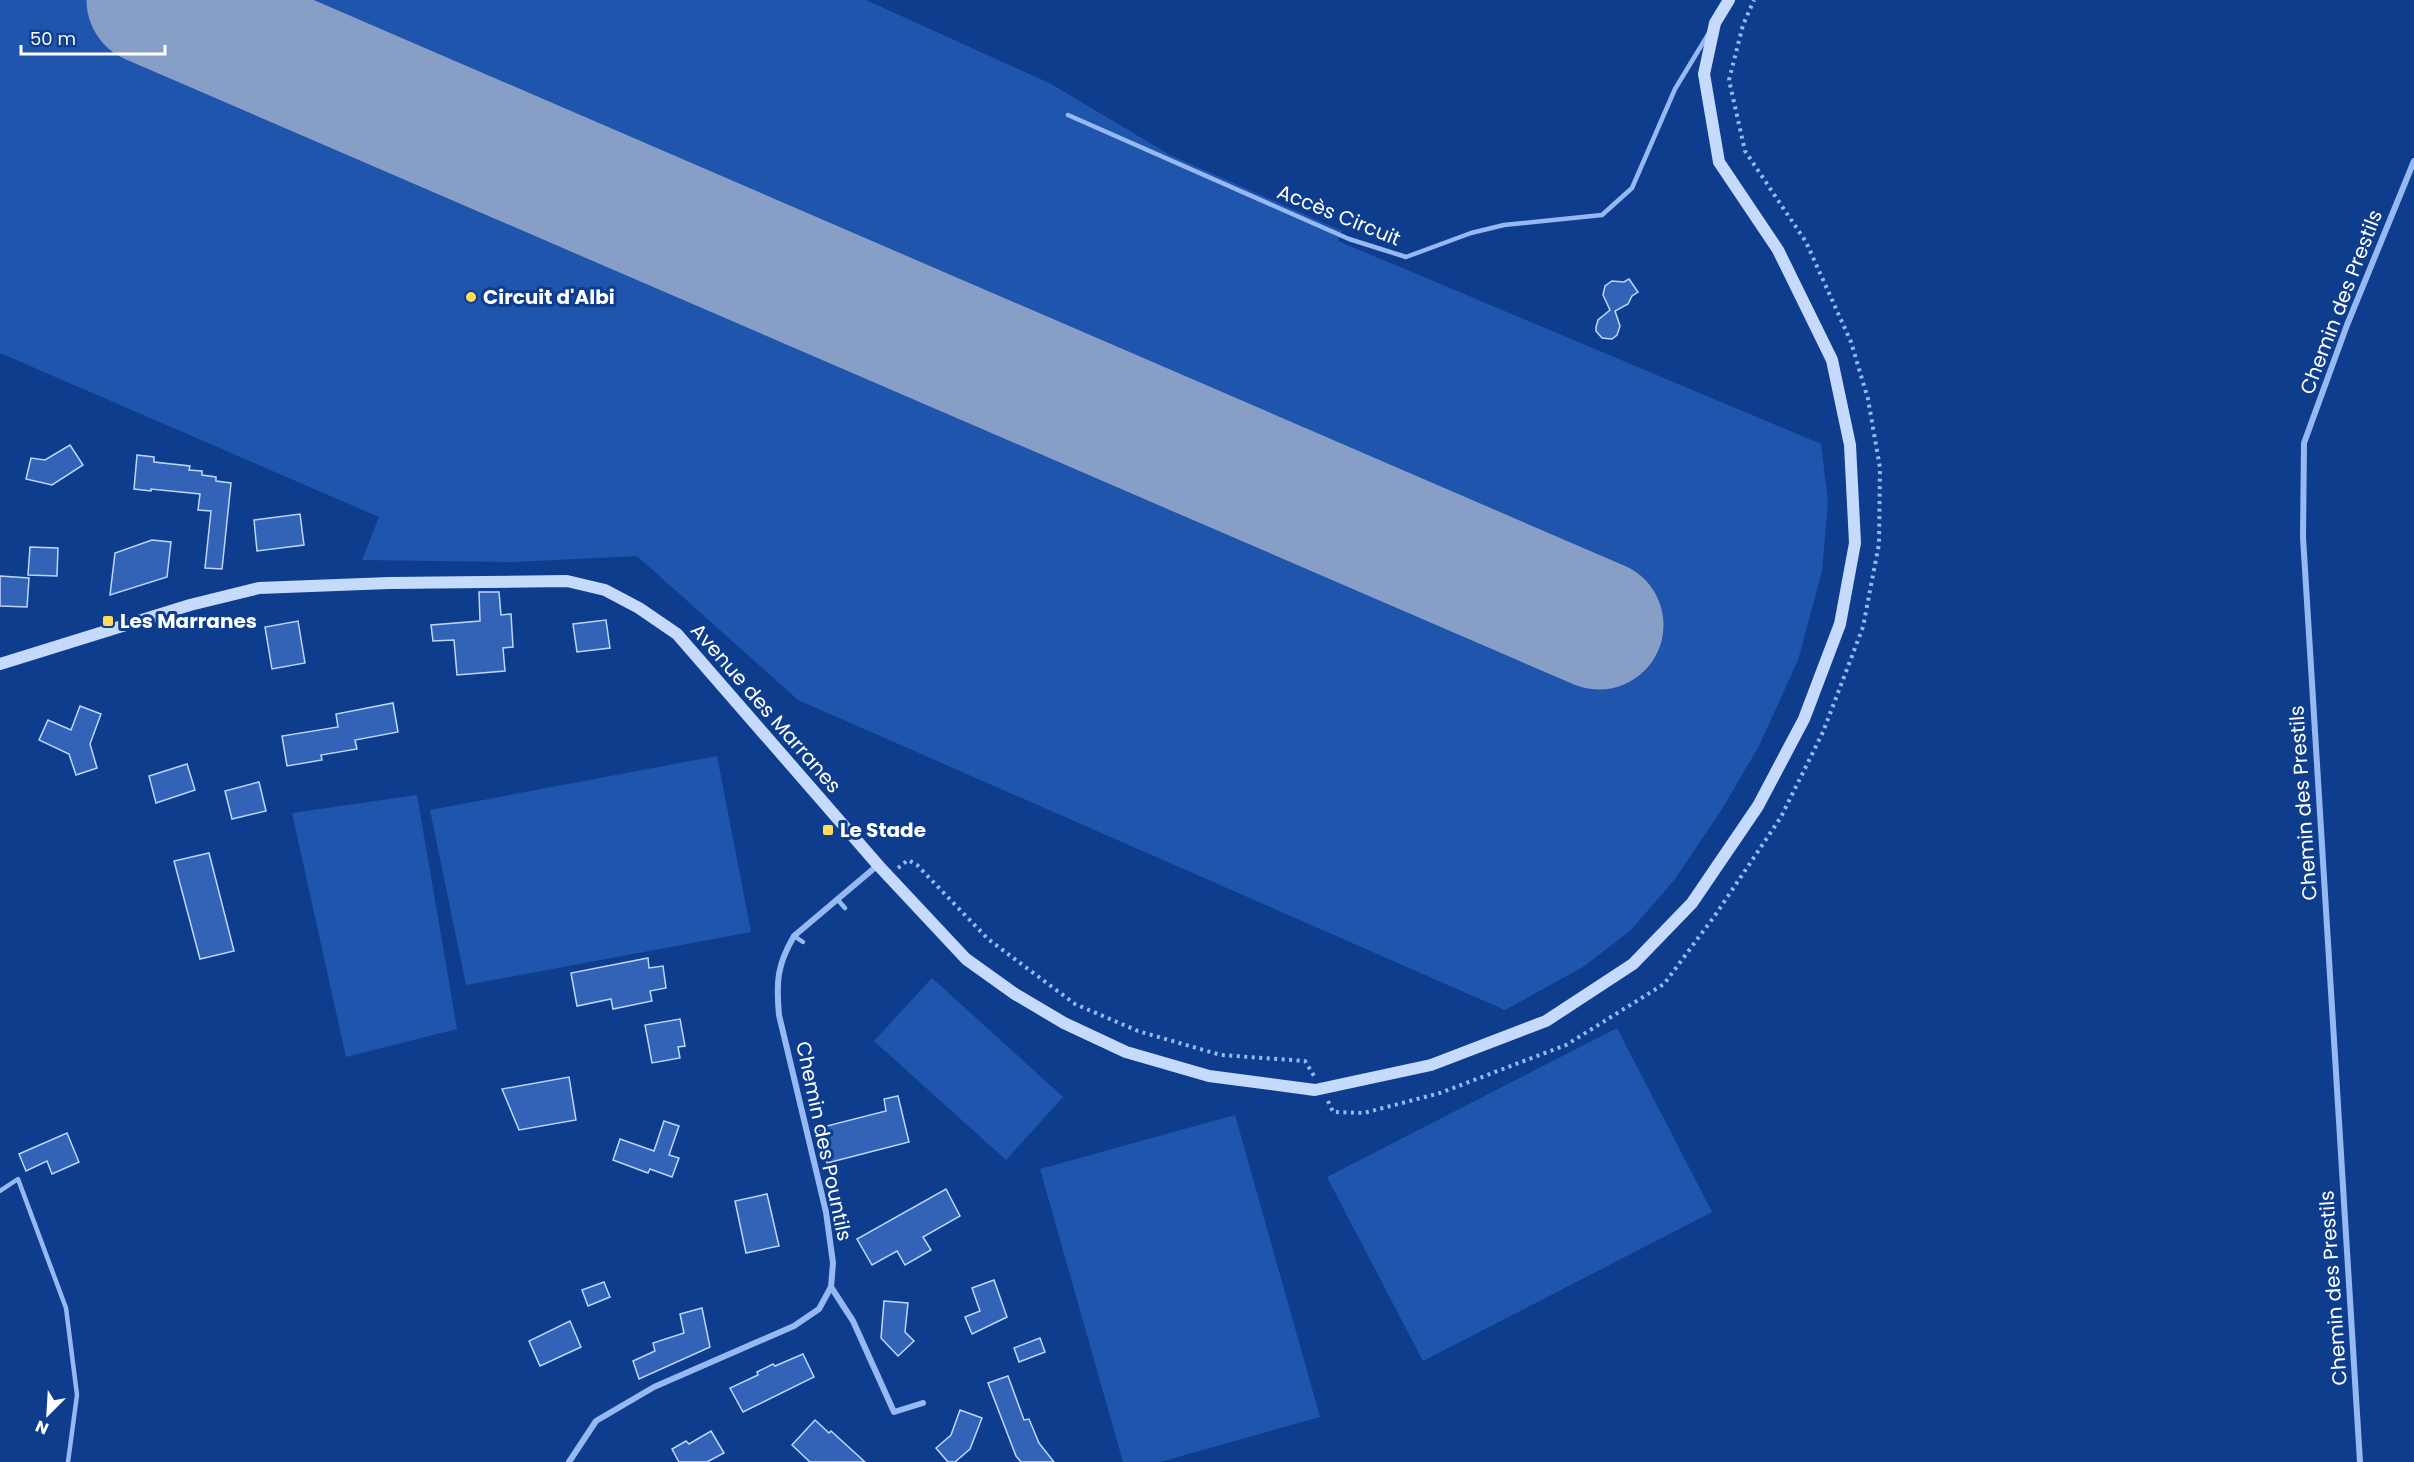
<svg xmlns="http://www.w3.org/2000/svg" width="2414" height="1462" font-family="Poppins,sans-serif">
	<rect width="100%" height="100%" fill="#0f3d8e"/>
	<g fill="#2055ae" fill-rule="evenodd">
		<path d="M0,0H866L1051,84L1170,155L1342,231L1338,241L1821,444L1828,502L1822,571L1798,660L1759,746L1722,809L1675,879L1631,930L1583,967L1505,1010L798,700L637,556L514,562L362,560L379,517L0,353ZM944,294L1617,584L1580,667L911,376Z"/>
		<path d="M717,756L751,932L466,985L430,810Z"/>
		<path d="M417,795L457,1029L346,1057L292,813Z"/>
		<path d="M932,978L1063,1097L1006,1160L874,1041Z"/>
		<path d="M1617,1028L1712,1212L1423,1361L1327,1177Z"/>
		<path d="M1235,1115L1320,1417L1160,1462H1123L1040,1169Z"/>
	</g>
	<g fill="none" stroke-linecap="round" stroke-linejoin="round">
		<path stroke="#879ec6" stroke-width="129" d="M151,0L1599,625"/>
	</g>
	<g fill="#3363b6" stroke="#bed6fe" stroke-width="1.5">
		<path d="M1629,279L1638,292L1632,296L1628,304L1615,311L1620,326L1617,335L1612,339L1602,338L1596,331V327L1598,320L1610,310L1603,295L1605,286L1612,281L1624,282Z"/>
		<path d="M70,445L83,465L52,485L26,479L31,458L45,460Z"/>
		<path d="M137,455L154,457V462L190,466L189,470L202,471V475L216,477V481L231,483L222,569L205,568L211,511L198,510L200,494L151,489V491L134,489Z"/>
		<path d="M300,514L304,545L257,551L254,520Z"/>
		<path d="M152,540L171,542L167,577L110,595L115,553Z"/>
		<path d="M30,547L58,548L57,576L28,575Z"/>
		<path d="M0,576L29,578L27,607L0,606Z"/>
		<path d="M479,592H499L501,615L511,614L513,647L503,648L505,671L457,675L454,640L433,641L431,625L480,621Z"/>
		<path d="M606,620L610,648L577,652L573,624Z"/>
		<path d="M298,621L305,663L272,669L265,627Z"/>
		<path d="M393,703L398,732L355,740L357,749L321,755L322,760L287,766L282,736L338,727L336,714Z"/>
		<path d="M80,706L101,714L90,744L97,768L76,775L69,754L39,740L48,720L71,730Z"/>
		<path d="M187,764L195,790L156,803L149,776Z"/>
		<path d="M259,782L266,811L232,819L225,791Z"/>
		<path d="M209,853L234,951L200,959L174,861Z"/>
		<path d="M648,958L649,968L663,966L666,988L650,991L652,1001L613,1009L611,999L577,1006L571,973Z"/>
		<path d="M680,1019L685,1046L678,1047L680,1058L652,1063L645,1025Z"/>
		<path d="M569,1077L576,1120L519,1130L502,1089Z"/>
		<path d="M898,1096L909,1142L827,1163L819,1128L886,1111L884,1099Z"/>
		<path d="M664,1121L679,1126L669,1155L679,1158L672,1177L650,1169L648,1173L613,1160L620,1139L654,1151Z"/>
		<path d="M67,1133L79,1162L52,1174L47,1161L26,1171L19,1154Z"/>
		<path d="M946,1189L960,1216L923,1237L931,1250L905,1265L897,1251L872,1265L857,1239Z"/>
		<path d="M767,1194L779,1246L746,1253L735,1201Z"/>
		<path d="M994,1280L1007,1317L972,1334L965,1317L980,1311L972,1288Z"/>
		<path d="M604,1282L610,1297L588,1306L582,1290Z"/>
		<path d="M884,1301L908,1303L905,1332L914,1341L898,1356L881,1338Z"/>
		<path d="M702,1308L710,1347L639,1379L633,1361L655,1351L653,1343L684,1333L680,1314Z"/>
		<path d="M570,1321L581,1347L540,1366L529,1341Z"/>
		<path d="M1040,1338L1045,1352L1019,1362L1014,1348Z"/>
		<path d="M803,1354L814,1377L743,1412L730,1388L758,1375L757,1372L773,1364L775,1366Z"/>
		<path d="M1008,1376L1024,1420L1029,1419L1039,1443L1054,1462H1021L1016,1456L988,1383Z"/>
		<path d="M960,1410L982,1418L970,1449L955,1462H948L936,1448L951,1435Z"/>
		<path d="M815,1420L829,1433L831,1431L865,1462H810L792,1445Z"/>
		<path d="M711,1431L724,1453L707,1462H679L672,1449L686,1441L689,1444Z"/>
	</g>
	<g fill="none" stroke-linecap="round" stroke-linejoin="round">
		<g stroke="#97b9f3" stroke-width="4" stroke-dasharray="3 4.5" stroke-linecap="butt">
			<path d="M898,868L908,860L917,865L988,939L1075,1004L1138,1031L1221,1055L1305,1061L1314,1076"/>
			<path d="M1328,1101L1333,1112L1364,1113L1440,1093L1566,1045L1664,984L1716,914L1781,817L1823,732L1863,627L1879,544L1880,468L1868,399L1851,342L1806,242L1745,151L1729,80L1743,25L1754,0"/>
		</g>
		<g stroke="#97b9f3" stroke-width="4.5">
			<path d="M1068,115L1349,239L1406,257L1471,233L1504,225L1602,215L1632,188L1675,89L1709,33"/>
			<path d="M837,899L845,908"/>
			<path d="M794,936L803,942"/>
			<path d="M0,1191L18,1179L66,1308L77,1395L68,1462"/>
		</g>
		<g stroke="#97b9f3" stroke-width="6">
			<path d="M831,1287L853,1321L894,1412L923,1403"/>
			<path d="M569,1462L596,1421L654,1387L794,1326L819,1309L831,1287L833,1263L826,1212L779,1015C776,982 777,965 794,936L878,865"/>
			<path d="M2360,1462L2303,537L2304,443L2347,325L2414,161"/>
		</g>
		<path stroke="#c6dafd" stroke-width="12" d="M0,664L190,605L259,588L389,583L567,581L605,590L639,608L677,634L878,865L966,959L1015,994L1064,1023L1126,1052L1209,1076L1315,1090L1431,1065L1546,1021L1633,964L1692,903L1758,806L1804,719L1840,624L1855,543L1850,445L1832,360L1778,250L1719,162L1704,74L1715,23L1729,0"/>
	</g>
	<g fill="#ffdc59" stroke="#0f3d8e" stroke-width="2">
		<circle cx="471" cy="297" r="6"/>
		<rect x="102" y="615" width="12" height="12" rx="3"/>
		<rect x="822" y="824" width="12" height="12" rx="3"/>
	</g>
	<g text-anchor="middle" stroke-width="6" stroke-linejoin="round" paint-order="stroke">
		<g font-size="20" fill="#fff" stroke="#0f3d8e">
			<text transform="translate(1339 215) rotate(22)" y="7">Accès Circuit</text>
			<text transform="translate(2341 302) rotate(-69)" y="7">Chemin des Prestils</text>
			<text transform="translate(766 708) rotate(49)" y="7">Avenue des Marranes</text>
			<text transform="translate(2303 803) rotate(-94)" y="7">Chemin des Prestils</text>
			<text transform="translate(824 1141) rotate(78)" y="7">Chemin des Pountils</text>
			<text transform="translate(2333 1288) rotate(-94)" y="7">Chemin des Prestils</text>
		</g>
		<g font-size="20" font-weight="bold" fill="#fff" stroke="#0f3d8e" text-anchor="start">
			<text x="483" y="304">Circuit d'Albi</text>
			<text x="120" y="628">Les Marranes</text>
			<text x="840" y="837">Le Stade</text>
		</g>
	</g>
	<g transform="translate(48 1414) rotate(204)" stroke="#0f3d8e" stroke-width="4.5" paint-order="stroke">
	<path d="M0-4.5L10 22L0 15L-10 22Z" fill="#ffffff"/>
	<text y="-9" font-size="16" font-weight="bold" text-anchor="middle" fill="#ffffff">N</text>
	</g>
	<path d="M21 45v9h144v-9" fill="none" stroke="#ffffff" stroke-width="3"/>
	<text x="30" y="45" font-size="18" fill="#ffffff" stroke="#0f3d8e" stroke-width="4.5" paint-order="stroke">50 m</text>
</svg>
